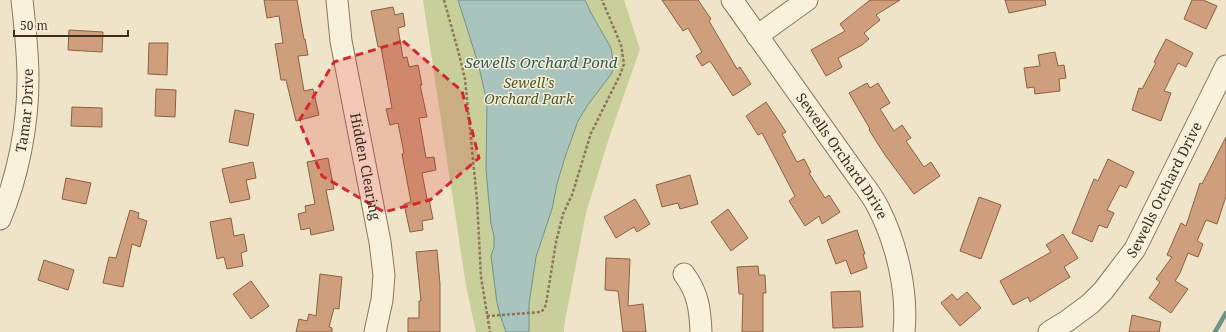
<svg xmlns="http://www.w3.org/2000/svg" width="1226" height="332" font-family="'Noto Serif',serif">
	<rect width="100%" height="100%" fill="#f0e4c8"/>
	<path fill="#c9cf9b" d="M423,0H624L640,49L609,138L586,213L564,326V332H476L466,286Z"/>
	<path fill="#a9c4bc" stroke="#6f938a" d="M458,0H585L591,13L611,48L613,61L612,73L587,106L578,121L565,157L557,184L552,209L536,257L529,304V332H506L502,321L497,303L491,256L494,247V236L491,224L486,170L487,102L478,63Z"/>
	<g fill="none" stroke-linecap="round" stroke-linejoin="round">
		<path stroke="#6f938a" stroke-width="4.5" d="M1215,332L1226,313"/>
	</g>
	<g fill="#cf9f7d" stroke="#8d5f41">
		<path d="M264,0H297L304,39H305L308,55L298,56L304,91L313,89L319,115L296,121L286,80H281L275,44L283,43L279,16L267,18Z"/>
		<path d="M662,0H698L711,19L709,21L737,69L740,67L751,84L733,96L710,61L702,66L696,56L702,52L688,28L683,31Z"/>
		<path d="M870,0H900L876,15L880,20L864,33L869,39L862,45L838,58L842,67L826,76L811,50L845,31L840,24Z"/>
		<path d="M1005,0H1045L1046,5L1009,13Z"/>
		<path d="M1192,0H1203L1217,6L1206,29L1184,19Z"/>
		<path d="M393,7L395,15L403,13L405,26L398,28L403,58L407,57L409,67L418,65L422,85H420L427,117L419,118L426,158L434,157L436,170L422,173L427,199H429L433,219L422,221L423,230L410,232L404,204L411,202L402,154L404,153L398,123L390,125L386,109L392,108L381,47H378L371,11Z"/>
		<path d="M69,30L103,32L102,52L68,50Z"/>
		<path d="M1166,39L1193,53L1186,67L1178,63L1164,91L1171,93L1161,121L1132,110L1139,88L1142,89L1156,63L1154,62Z"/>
		<path d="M149,43H168L167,75L148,74Z"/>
		<path d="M1055,52L1058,66L1064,65L1066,78L1059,79L1060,91L1035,94L1034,87L1027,88L1024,68L1040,66L1038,55Z"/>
		<path d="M867,83L870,88L878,83L890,103L880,109L894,131L902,125L911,138L906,141L924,167L931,162L940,176L914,194L885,155L869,130L870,129L849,93Z"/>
		<path d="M156,89L176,90L175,117L155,116Z"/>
		<path d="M766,102L786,132L782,134L797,162L804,159L811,172L809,173L825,198L829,195L840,212L822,224L819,216L805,226L789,201L795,196L762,133L758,135L746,116Z"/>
		<path d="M72,107L102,108V127L71,126Z"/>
		<path d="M235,110L254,114L248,146L229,142Z"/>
		<path d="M1226,137V196L1217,224L1206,220L1197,241L1203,244L1198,257L1188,253L1180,273L1175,281L1188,289L1171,313L1149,298L1160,282L1156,279L1172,257L1167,255L1181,223L1186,226L1200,183L1202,184Z"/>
		<path d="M328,158L334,189L326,190L334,230L311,235L310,228L301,230L298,214L306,212L305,206L315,204L307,162Z"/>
		<path d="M1108,159L1134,172L1126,188L1120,185L1107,210L1114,213L1107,228L1099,225L1092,242L1072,233L1094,179L1098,181Z"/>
		<path d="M253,162L256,178L246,180L250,199L230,203L222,169Z"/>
		<path d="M690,175L698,204L680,209L678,203L662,207L656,185Z"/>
		<path d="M66,178L91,183L86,204L62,199Z"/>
		<path d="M979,197L1001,205L981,259L960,251Z"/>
		<path d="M635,199L650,224L637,232L634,227L616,238L604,217Z"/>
		<path d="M728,209L748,238L731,251L711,222Z"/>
		<path d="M130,210L139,213L138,218L147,221L140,247L132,244L123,287L103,283L109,257L116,258Z"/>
		<path d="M231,218L234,236L244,234L247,251L241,253L243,266L227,269L224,257L217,259L210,222Z"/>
		<path d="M857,230L865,254H863L867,268L851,274L846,260L836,264L827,240Z"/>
		<path d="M1063,234L1078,258L1064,267L1070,277L1030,302L1028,297L1013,305L1000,281L1051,252L1046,245Z"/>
		<path d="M437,250L440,284V332H408V318H419V301H421L416,252Z"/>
		<path d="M606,258L630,259L628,306L643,304L646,332H623L618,291L605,290Z"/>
		<path d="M44,260L74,270L68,290L38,280Z"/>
		<path d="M758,266L759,275H765L766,293H763V332H742L743,294H739L737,267Z"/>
		<path d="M320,274L342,277L339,309L334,308L329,327L332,328V332H296L299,319L307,321L309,314L316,316Z"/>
		<path d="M251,281L269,306L251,319L233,294Z"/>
		<path d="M860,291L863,327L833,328L831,292Z"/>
		<path d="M967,292L981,308L960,326L941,303L952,294L957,300Z"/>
		<path d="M1132,315L1161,322L1159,332H1129Z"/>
	</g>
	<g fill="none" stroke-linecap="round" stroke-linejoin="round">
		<g stroke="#8d765c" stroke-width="23">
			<g id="minor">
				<path id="s1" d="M337,0L341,41L380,242L384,275L382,300L375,332"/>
				<path id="s2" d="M732,0L860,180C867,189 874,199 879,209C897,245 908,292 904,332"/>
				<path d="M757,36L807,0"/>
				<path id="s3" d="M0,219C18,177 28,125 28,79C28,53 25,26 22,0"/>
				<path d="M684,274C698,293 700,308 701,332"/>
				<path id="s4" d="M1049,332L1067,321L1090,304L1103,291L1135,249L1226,66"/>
			</g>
		</g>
		<g stroke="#8d765c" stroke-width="2.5" stroke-dasharray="3 2" stroke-linecap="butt">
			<path d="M444,0L459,54L465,79L477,200L481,277L490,332"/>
			<path d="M487,316L541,312L544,309L546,304L556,242L563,214L572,195L591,133L620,75L624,64L621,45L602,0"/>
		</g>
		<use href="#minor" stroke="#faf1dc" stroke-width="21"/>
	</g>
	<path fill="#d62828" fill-opacity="0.2" stroke="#d62828" stroke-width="3" stroke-dasharray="8 5" stroke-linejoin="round" d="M403,41L462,91L479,158L430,200L384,212L322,176L299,121L334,62Z"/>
	<g text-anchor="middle" stroke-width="3" stroke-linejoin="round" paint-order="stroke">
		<g font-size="14" font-style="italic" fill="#4d5a26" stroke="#f7eed8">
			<text x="529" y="88">Sewell's<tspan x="529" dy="16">Orchard Park</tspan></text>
		</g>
		<g font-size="14" fill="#3d2e20" stroke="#f7eed8">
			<text dy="5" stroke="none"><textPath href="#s3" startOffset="112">Tamar Drive</textPath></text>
			<text dy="5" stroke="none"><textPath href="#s2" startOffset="191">Sewells Orchard Drive</textPath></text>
			<text dy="5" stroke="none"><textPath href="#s1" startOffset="169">Hidden Clearing</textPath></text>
			<text dy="5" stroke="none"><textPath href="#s4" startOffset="187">Sewells Orchard Drive</textPath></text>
		</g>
		<g font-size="15" font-style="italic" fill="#2f5d5a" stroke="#f7eed8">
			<text x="541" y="68">Sewells Orchard Pond</text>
		</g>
	</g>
	<path d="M14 30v6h114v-6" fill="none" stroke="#3d2e20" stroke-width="2"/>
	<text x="20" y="30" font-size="12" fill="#3d2e20" stroke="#f7eed8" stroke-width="3" paint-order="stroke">50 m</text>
</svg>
